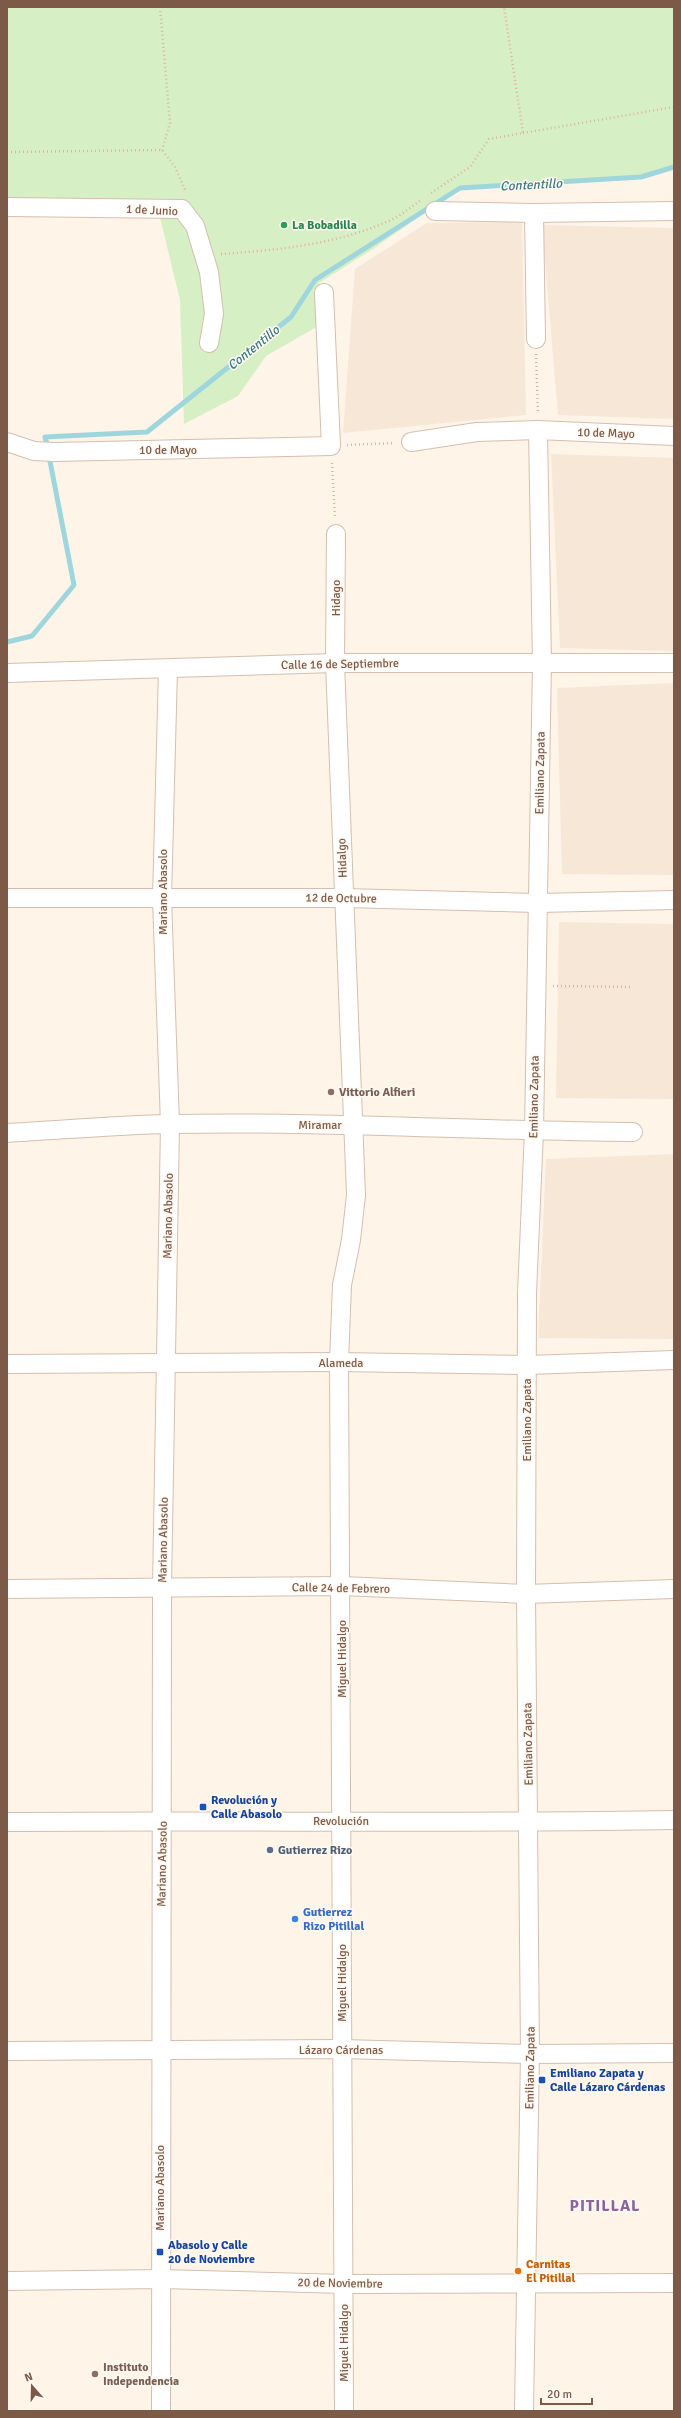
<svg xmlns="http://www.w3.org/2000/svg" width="681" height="2418" font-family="Signika,sans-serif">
	<rect width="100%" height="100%" fill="#fef5e8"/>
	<g fill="#f7e7d6">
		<path d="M522,222L526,415L343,433L355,269L427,223Z"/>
		<path d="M542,225L674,228V419L558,415Z"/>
		<path d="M551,454L674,458V651L560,648Z"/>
		<path d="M674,683V875L562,874L557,688Z"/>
		<path d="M559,922L674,924V1099L556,1098Z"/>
		<path d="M674,1154V1339L538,1338L546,1159Z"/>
	</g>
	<path fill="#d7efc4" d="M7,7H674V167L641,177L460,188L373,249L319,283L320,325L266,356L238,396L184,424L180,300L156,201H7Z"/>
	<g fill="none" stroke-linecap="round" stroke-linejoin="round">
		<g stroke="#9fd6de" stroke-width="5">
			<path d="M48,448L45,437L147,432L291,317L315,280L460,188L641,177L674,167"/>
			<path d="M7,642L32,636L74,585L49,456"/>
		</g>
		<g stroke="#d5beaf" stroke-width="20">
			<g id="minor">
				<path d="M7,207L182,209L195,226L209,272L214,314L209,343"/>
				<path d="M435,211L534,213L674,211"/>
				<path d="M534,213L536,339"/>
				<path d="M7,442L34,451L54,452L331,446L324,293"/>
				<path d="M411,442L477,432L538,430L674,436"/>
				<path d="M336,534L335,663L356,1195L351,1240L342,1285L339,1362L344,2411"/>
				<path d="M7,673L335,663H674"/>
				<path d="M7,898H344L538,903L674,900"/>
				<path d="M7,1133C61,1130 116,1125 171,1124C325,1121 479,1131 633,1132"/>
				<path d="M7,1364L339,1362L527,1365L674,1360"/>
				<path d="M7,1589L342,1586L526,1594L674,1589"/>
				<path d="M7,1822C229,1820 452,1824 674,1820"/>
				<path d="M7,2051L342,2049L530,2054L674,2053"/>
				<path d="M7,2281L160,2279L344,2284L674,2283"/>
				<path d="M161,2411L162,1588L170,1124L162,899L168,669"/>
				<path d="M524,2411L530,2054L526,1594L527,1294L534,1131L542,663L538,430"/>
			</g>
		</g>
		<g stroke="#ddb59f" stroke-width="2.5" stroke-dasharray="1 3" stroke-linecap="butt">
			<path d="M160,7L170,123L162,150"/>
			<path d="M523,133L674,107"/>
			<path d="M7,152L162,150L175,167L186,192"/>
			<path d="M431,193L470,167L489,139L523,133L504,7"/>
			<path d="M221,254C279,250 342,244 395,218C404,213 412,206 420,201"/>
			<path d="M536,354L538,413"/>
			<path d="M347,445L394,443"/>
			<path d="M332,463L335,518"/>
			<path d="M553,986L633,987"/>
		</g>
		<use href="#minor" stroke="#fff" stroke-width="18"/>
	</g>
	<circle fill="#2e9e5b" stroke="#fff9f1" stroke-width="1.5" cx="284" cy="225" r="4"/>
	<g fill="#8d6e63" stroke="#fff9f1" stroke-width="1.5">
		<circle cx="331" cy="1092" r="4"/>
		<circle cx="95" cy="2374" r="4"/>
	</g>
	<g fill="#1a4fb4" stroke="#fff9f1" stroke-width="1.5">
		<rect x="199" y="1803" width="8" height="8" rx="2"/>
		<rect x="538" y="2076" width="8" height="8" rx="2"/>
		<rect x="156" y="2248" width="8" height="8" rx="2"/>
	</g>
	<circle fill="#5c6f8a" stroke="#fff9f1" stroke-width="1.5" cx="270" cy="1850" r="4"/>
	<circle fill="#3f7fe0" stroke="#fff9f1" stroke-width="1.5" cx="295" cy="1919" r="4"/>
	<circle fill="#e8710a" stroke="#fff9f1" stroke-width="1.5" cx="518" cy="2271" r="4"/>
	<g text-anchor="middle" stroke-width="3" stroke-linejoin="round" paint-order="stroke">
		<g font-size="12" fill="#7d5948" stroke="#fff9f1">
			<text transform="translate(152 210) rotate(3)" y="4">1 de Junio</text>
			<text transform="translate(606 433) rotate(2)" y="4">10 de Mayo</text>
			<text x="168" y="454">10 de Mayo</text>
			<text transform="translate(336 598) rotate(-90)" y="4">Hidago</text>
			<text transform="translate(340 664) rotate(-1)" y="4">Calle 16 de Septiembre</text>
			<text transform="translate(540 773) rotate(-89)" y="4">Emiliano Zapata</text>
			<text transform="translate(342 858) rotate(-92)" y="4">Hidalgo</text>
			<text transform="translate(163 892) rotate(-90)" y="4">Mariano Abasolo</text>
			<text transform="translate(341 898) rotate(1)" y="4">12 de Octubre</text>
			<text transform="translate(534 1097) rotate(-89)" y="4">Emiliano Zapata</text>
			<text x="320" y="1129">Miramar</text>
			<text transform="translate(168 1216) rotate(-89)" y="4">Mariano Abasolo</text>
			<text x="341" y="1367">Alameda</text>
			<text transform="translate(527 1420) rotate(-90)" y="4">Emiliano Zapata</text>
			<text transform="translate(163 1540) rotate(-89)" y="4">Mariano Abasolo</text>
			<text transform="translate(341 1588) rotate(1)" y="4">Calle 24 de Febrero</text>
			<text transform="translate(342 1659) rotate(-90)" y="4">Miguel Hidalgo</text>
			<text transform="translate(528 1744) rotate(-91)" y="4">Emiliano Zapata</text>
			<text x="341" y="1825">Revolución</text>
			<text transform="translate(162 1864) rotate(-89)" y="4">Mariano Abasolo</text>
			<text transform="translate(342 1983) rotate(-90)" y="4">Miguel Hidalgo</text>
			<text x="341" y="2054">Lázaro Cárdenas</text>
			<text transform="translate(530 2068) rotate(-89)" y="4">Emiliano Zapata</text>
			<text transform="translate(160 2188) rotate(-90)" y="4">Mariano Abasolo</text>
			<text transform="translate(340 2283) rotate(1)" y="4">20 de Noviembre</text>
			<text transform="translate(344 2343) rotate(-90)" y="4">Miguel Hidalgo</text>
		</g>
		<g font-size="12" font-weight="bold" fill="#27864d" stroke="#fff9f1" text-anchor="start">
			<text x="292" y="229">La Bobadilla</text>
		</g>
		<g font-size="12" font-weight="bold" fill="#785e54" stroke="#fff9f1" text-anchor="start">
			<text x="339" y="1096">Vittorio Alfieri</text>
			<text x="103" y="2371">Instituto<tspan x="103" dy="14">Independencia</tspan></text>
		</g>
		<g font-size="12" font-weight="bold" fill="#164399" stroke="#fff9f1" text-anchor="start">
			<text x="211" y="1804">Revolución y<tspan x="211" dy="14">Calle Abasolo</tspan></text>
			<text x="550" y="2077">Emiliano Zapata y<tspan x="550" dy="14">Calle Lázaro Cárdenas</tspan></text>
			<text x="168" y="2249">Abasolo y Calle<tspan x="168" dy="14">20 de Noviembre</tspan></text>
		</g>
		<g font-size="12" font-weight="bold" fill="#4e5e75" stroke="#fff9f1" text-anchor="start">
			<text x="278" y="1854">Gutierrez Rizo</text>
		</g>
		<g font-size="12" font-weight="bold" fill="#366cbe" stroke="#fff9f1" text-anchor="start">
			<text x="303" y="1916">Gutierrez<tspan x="303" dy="14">Rizo Pitillal</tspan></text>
		</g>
		<g font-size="12" font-weight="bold" fill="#c56008" stroke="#fff9f1" text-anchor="start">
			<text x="526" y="2268">Carnitas<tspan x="526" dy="14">El Pitillal</tspan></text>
		</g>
		<g font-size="13" font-style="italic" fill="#3a7983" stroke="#fff9f1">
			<text transform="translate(531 184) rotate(-3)" y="5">Contentillo</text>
			<text transform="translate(253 347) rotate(-39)" y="5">Contentillo</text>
		</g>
		<g font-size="16" font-weight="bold" letter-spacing="1" fill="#8a64a0" stroke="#fff9f1">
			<text x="605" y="2211">PITILLAL</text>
		</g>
	</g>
	<rect width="681" height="2418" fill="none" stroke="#7d5948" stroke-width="16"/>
	<g transform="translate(32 2386) rotate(340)" stroke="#fff9f1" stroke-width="3" paint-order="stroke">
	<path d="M0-3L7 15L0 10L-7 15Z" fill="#7d5948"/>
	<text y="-6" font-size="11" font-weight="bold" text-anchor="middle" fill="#7d5948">N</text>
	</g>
	<path d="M541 2398v6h51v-6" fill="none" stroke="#7d5948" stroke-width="2"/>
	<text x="547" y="2398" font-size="12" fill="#7d5948" stroke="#fff9f1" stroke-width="3" paint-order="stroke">20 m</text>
</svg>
